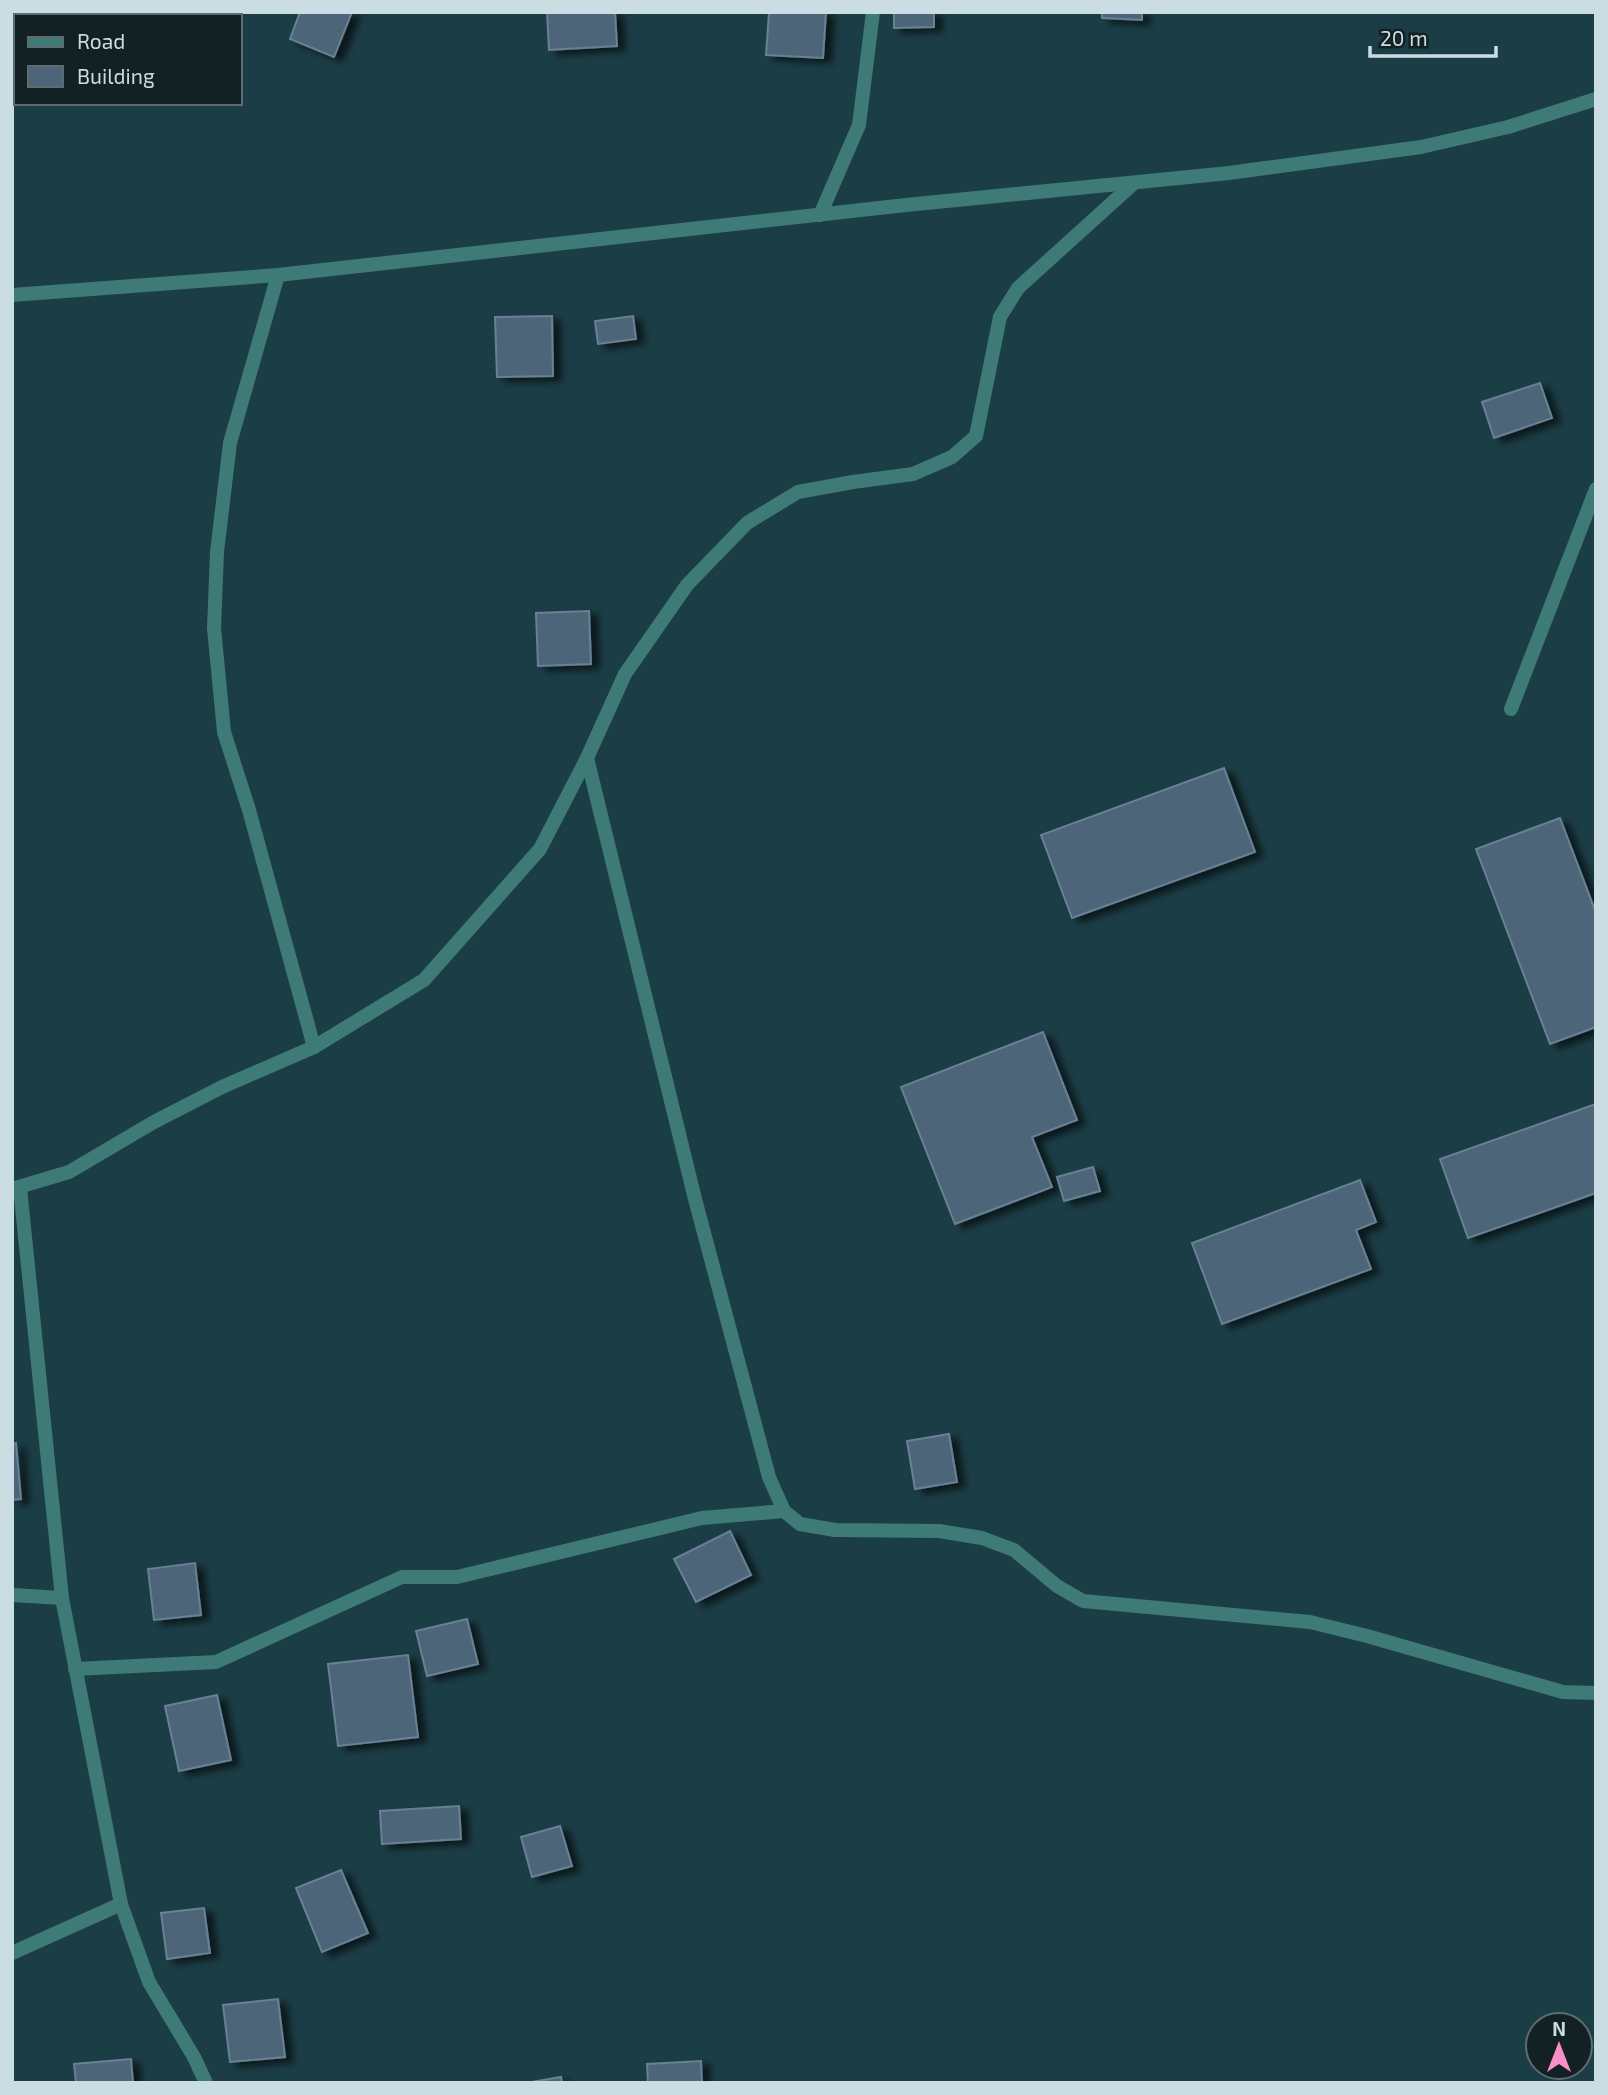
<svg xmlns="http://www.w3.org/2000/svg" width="1608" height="2095" font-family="'Exo 2',sans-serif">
	<defs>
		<filter id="shadow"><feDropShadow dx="8" dy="4.5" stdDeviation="3.5" flood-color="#0009"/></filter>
	</defs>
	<rect width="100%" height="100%" fill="#1b3d45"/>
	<g fill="#4d6578" stroke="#688195" stroke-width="2" filter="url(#shadow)">
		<path d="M300,12H352L334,57L290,39Z"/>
		<path d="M547,12H615L617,46L549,50Z"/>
		<path d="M769,12H826L823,58L766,55Z"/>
		<path d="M894,12H934V27L894,28Z"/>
		<path d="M1102,12H1142V20L1102,18Z"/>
		<path d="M552,316L553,376L497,377L495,317Z"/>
		<path d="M633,316L636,339L598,344L595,321Z"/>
		<path d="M1540,383L1552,418L1494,438L1482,402Z"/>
		<path d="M589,611L591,664L538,666L536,613Z"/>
		<path d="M1224,768L1255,852L1072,918L1041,835Z"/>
		<path d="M1560,818L1596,913V1027L1550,1044L1476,849Z"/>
		<path d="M1043,1032L1077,1120L1032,1137L1052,1187L955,1224L901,1087Z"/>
		<path d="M1596,1104V1193L1468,1238L1440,1159Z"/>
		<path d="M1093,1167L1100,1191L1064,1201L1057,1177Z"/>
		<path d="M1360,1180L1376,1222L1356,1230L1371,1269L1222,1324L1192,1243Z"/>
		<path d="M949,1434L957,1482L915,1489L907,1441Z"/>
		<path d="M16,1443L21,1499L12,1500V1444Z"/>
		<path d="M730,1531L751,1575L696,1602L674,1559Z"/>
		<path d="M195,1563L201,1615L154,1620L148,1569Z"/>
		<path d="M467,1619L478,1664L427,1676L416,1631Z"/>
		<path d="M408,1655L418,1737L338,1746L328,1664Z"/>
		<path d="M217,1695L231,1760L179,1771L165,1706Z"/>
		<path d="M459,1806L461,1839L382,1844L380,1811Z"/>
		<path d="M560,1826L572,1866L532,1877L521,1837Z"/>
		<path d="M341,1870L368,1933L322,1952L296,1888Z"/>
		<path d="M204,1908L210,1953L167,1959L161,1913Z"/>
		<path d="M278,1999L285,2057L230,2062L223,2005Z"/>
		<path d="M131,2059L133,2083H76L74,2064Z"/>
		<path d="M701,2061L702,2083H648L647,2064Z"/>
		<path d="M561,2077L562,2083H526Z"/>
	</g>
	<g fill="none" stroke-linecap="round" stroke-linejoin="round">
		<g stroke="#3e7b76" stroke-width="14">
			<path d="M820,215L859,125L873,12"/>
			<path d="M278,275L230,443L217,552L214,628L224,732L249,810L314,1047"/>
			<path d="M12,295L278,275L906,205L1229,173L1421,147L1508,127L1596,99"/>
			<path d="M1511,709L1596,489"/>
			<path d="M587,758L695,1199L769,1477L784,1511L800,1524L835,1530L939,1531L982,1538L1014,1550L1057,1586L1083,1601L1310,1622L1367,1636L1563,1692L1596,1693"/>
			<path d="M20,1188L62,1598L121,1904L149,1982L194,2057L206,2083"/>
			<path d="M12,1189L69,1172L154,1122L222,1087L314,1047L424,980L540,849L587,758L625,674L687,585L747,523L798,492L853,482L913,474L952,457L976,436L1000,317L1018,288L1134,183"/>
			<path d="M12,1595L62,1598"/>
			<path d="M75,1669L216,1662L402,1577H457L702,1518L784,1511"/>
			<path d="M12,1953L121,1904"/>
		</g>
	</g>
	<rect width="1608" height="2095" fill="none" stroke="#cadde2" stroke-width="28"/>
	<rect x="14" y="14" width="228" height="91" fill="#132125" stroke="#5c6c71" stroke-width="2"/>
	<rect x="28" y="37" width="35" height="10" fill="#3e7b76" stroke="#5c6c71" stroke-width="2"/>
	<text x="77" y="49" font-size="21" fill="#cadde2">Road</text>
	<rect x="28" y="66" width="35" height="21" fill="#4d6578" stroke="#5c6c71" stroke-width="2"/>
	<text x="77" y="84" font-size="21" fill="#cadde2">Building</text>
	<g transform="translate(1559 2046)"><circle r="33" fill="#132125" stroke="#5c6c71" stroke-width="2"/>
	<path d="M0-5L12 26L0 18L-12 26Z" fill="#fa8fc8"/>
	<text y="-10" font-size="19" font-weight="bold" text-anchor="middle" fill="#cadde2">N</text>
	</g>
	<path d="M1370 46v10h126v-10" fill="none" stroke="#cadde2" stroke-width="3.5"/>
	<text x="1380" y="46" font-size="21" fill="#cadde2" stroke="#132125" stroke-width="5" paint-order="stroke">20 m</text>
</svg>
